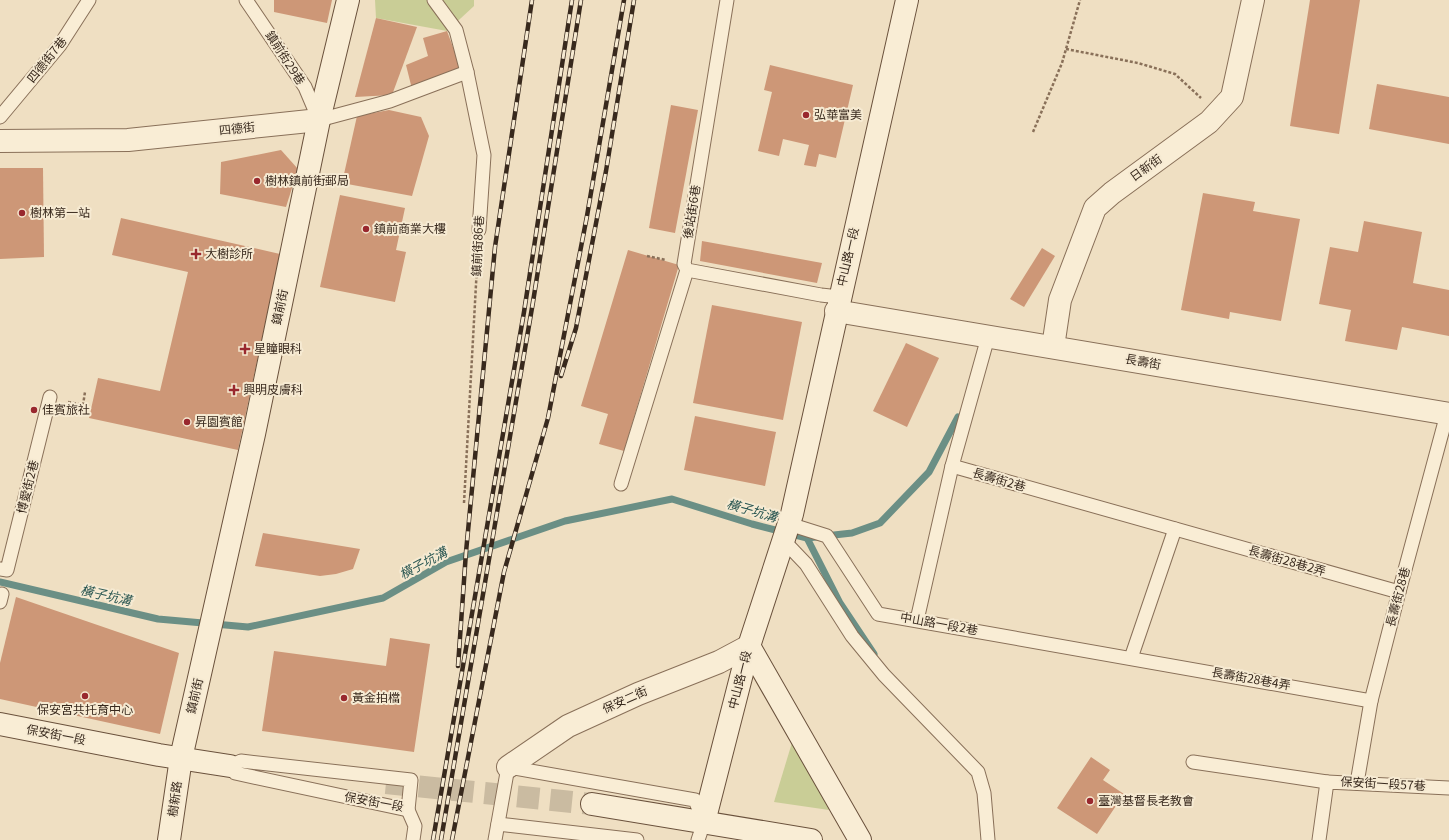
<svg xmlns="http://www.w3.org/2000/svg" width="1449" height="840" font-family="Georgia,'Noto Sans TC',serif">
	<rect width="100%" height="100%" fill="#efdfc2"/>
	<g fill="#c9cd96">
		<path d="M375,0H474V6L447,31L376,18Z"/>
		<path d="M794,736L829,810L774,802Z"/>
	</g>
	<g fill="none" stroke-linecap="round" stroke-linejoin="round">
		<g stroke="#6b8f85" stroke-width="7">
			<path d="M807,538L840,603L874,654"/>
			<path d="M0,582L158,619L248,627L383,598L446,562L565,521L672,499L752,524L807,538L852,533L880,523L929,472L958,417"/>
		</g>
	</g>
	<g fill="#cd9777">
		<path d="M274,0H332L327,23L274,12Z"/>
		<path d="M1310,0H1360L1339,134L1290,126Z"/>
		<path d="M376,18L417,27L392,95L355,97Z"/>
		<path d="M447,31L461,69L412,89L406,65L428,56L423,38Z"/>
		<path d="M770,65L853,85L836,158L819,154L816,167L804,165L809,145L783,139L779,156L758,151L772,92L764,90Z"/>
		<path d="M1377,84L1449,97V144L1369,129Z"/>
		<path d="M671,105L698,110L675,233L649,228Z"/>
		<path d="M389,110L421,117L429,136L412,196L342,183L357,116Z"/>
		<path d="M281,150L298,169L286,207L220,194L221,162Z"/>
		<path d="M0,168H43L44,257L0,259Z"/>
		<path d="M1203,193L1255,202L1253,211L1300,219L1281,321L1230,312L1229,319L1181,310Z"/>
		<path d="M340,195L405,208L396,250L406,252L395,302L320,287Z"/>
		<path d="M121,218L280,254L238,450L89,418L98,378L160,391L188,272L112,255Z"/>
		<path d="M1364,221L1422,232L1413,283L1449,290V336L1402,327L1397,350L1345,341L1351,310L1319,304L1330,247L1358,252Z"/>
		<path d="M702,241L822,263L817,283L700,261Z"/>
		<path d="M1042,248L1055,256L1024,307L1010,299Z"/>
		<path d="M628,250L679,265L624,451L599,444L608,414L581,406Z"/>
		<path d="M712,305L802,322L783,420L693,403Z"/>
		<path d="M906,343L939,358L907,427L873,411Z"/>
		<path d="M695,416L776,432L765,486L684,470Z"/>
		<path d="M263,533L360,549L353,569L336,574L320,576L255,566Z"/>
		<path d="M16,597L179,653L160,734L0,699V663Z"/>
		<path d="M390,638L430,644L414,752L262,731L274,651L386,666Z"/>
		<path d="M1091,757L1110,770L1103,780L1124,794L1097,834L1057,808Z"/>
	</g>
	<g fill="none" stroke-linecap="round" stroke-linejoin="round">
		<path stroke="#cabba1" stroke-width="22" stroke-dasharray="22 11" stroke-linecap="butt" d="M386,783L592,804"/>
		<g stroke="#897059" stroke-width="15">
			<g id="lane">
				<path d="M246,0L305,87L319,120L390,101L467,72"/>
				<path d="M434,0L456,30L467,72L484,155L479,230"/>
				<path d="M727,0L684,264L687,270L821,295L839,297"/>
				<path d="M0,117L60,45L89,0"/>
				<path d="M988,337L952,466L1399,592"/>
				<path d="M621,484L687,270"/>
				<path d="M789,524L827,536L878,614L1371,701"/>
				<path d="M784,541L806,564L852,636L884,675L978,772L984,793L988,840"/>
				<path d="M0,569L7,570L50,397"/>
				<path d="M0,602L2,594"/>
				<path d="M917,620L952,466"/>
				<path d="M1131,658L1175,529"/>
				<path d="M241,761L411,780L408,810L235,773L230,766Z"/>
				<path d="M1193,762L1327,782"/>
				<path d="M1357,783L1371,701L1399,592L1447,414"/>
				<path d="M408,810L415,826L413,840"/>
				<path d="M498,824L637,840"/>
				<path d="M495,840L508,767L695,800L704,822L698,840"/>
				<path d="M1319,840L1327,782L1449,788"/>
			</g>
		</g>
		<g stroke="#897059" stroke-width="24">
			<g id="street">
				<path d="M0,141L128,140L319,120"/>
				<path d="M836,311L1449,414"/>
				<path d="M1053,347L1060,300L1095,208L1112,193L1209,122L1232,97L1253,0"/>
				<path d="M508,767L568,726L638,694L719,662L749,646"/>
			</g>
		</g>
		<g stroke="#6a513c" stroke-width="24">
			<g id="secondary">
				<path d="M749,646L860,840"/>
				<path d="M0,724L159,755L230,766"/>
				<path d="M592,804L811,840"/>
				<path d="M704,822L749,646L792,514L907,0"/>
				<path d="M169,840L181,758L254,434L319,120L348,0"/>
			</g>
		</g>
		<g stroke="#897059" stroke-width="2.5" stroke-dasharray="3 2" stroke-linecap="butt">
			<path d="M1066,49L1138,63L1175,74L1201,98"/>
			<path d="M1033,132L1062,63L1080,0"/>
			<path d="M647,256L666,260"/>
			<path d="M68,402L83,405L85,392"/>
			<path d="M464,503L478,248"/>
		</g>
		<use href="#lane" stroke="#f9edd5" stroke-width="13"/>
		<use href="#street" stroke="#f9edd5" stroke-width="22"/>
		<use href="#secondary" stroke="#f9edd5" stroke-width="22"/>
		<g stroke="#38291d" stroke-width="4.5">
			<g id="rail">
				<path d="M561,376L576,328L606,171L634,0"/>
				<path d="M458,666L466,552L495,247L532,0"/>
				<path d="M433,840L524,312L572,0"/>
				<path d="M441,840L533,302L581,0"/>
				<path d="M452,840L504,572L548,418L587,216L624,0"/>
			</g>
		</g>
		<use href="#rail" stroke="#f6ead2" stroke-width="3" stroke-dasharray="9" stroke-linecap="butt"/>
	</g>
	<g fill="#99282e" stroke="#f6ead2" stroke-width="1.5">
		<circle cx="806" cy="115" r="4"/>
		<circle cx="257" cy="181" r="4"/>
		<circle cx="22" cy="213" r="4"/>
		<circle cx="366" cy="229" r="4"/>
		<path d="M194 248h4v4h4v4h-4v4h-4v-4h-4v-4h4z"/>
		<path d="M243 343h4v4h4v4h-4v4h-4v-4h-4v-4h4z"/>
		<path d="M232 384h4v4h4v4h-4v4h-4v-4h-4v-4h4z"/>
		<circle cx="34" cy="410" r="4"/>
		<circle cx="187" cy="422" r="4"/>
		<circle cx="85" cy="696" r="4"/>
		<circle cx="344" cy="698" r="4"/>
		<circle cx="1090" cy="801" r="4"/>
	</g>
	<g text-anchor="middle" stroke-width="4" stroke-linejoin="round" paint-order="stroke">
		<g font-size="12" fill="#38291d" stroke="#f6ead2">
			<text transform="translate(285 58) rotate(57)" y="4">鎮前街29巷</text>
			<text transform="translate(47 60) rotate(-51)" y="4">四德街7巷</text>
			<text transform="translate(237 129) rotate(-6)" y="4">四德街</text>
			<text transform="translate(1146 168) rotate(-36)" y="4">日新街</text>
			<text transform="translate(692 212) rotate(-81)" y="4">後站街6巷</text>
			<text transform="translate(478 246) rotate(-87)" y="4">鎮前街86巷</text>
			<text transform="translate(848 257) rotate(-77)" y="4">中山路一段</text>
			<text transform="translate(280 307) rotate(-78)" y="4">鎮前街</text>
			<text transform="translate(1143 362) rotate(10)" y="4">長壽街</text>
			<text transform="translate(999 480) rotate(16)" y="4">長壽街2巷</text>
			<text transform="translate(28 487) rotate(-76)" y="4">博愛街2巷</text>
			<text transform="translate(1287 561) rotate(16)" y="4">長壽街28巷2弄</text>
			<text transform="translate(1398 597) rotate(-75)" y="4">長壽街28巷</text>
			<text transform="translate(939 624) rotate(10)" y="4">中山路一段2巷</text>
			<text transform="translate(1251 679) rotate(10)" y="4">長壽街28巷4弄</text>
			<text transform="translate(740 680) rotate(-76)" y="4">中山路一段</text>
			<text transform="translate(195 696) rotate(-77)" y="4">鎮前街</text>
			<text transform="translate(625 700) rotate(-24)" y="4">保安二街</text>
			<text transform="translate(56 735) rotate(11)" y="4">保安街一段</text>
			<text transform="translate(1383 784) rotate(3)" y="4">保安街一段57巷</text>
			<text transform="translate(175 799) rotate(-82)" y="4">樹新路</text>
			<text transform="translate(374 802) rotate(10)" y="4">保安街一段</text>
		</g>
		<g font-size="12" fill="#38291d" stroke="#f6ead2" text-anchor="start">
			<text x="814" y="119">弘華富美</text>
			<text x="265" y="185">樹林鎮前街郵局</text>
			<text x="30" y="217">樹林第一站</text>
			<text x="374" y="233">鎮前商業大樓</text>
			<text x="205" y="258">大樹診所</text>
			<text x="254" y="353">星瞳眼科</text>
			<text x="243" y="394">興明皮膚科</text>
			<text x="42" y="414">佳賓旅社</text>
			<text x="195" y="426">昇園賓館</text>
			<text x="352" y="702">黃金拍檔</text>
			<text x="85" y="714" text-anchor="middle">保安宮共托育中心</text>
			<text x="1098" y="805">臺灣基督長老教會</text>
		</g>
		<g font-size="13" font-style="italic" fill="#2c5853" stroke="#f6ead2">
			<text transform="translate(752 510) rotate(16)" y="5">橫子坑溝</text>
			<text transform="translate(423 563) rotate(-28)" y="5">橫子坑溝</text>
			<text transform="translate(106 595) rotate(13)" y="5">橫子坑溝</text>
		</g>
	</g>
</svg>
